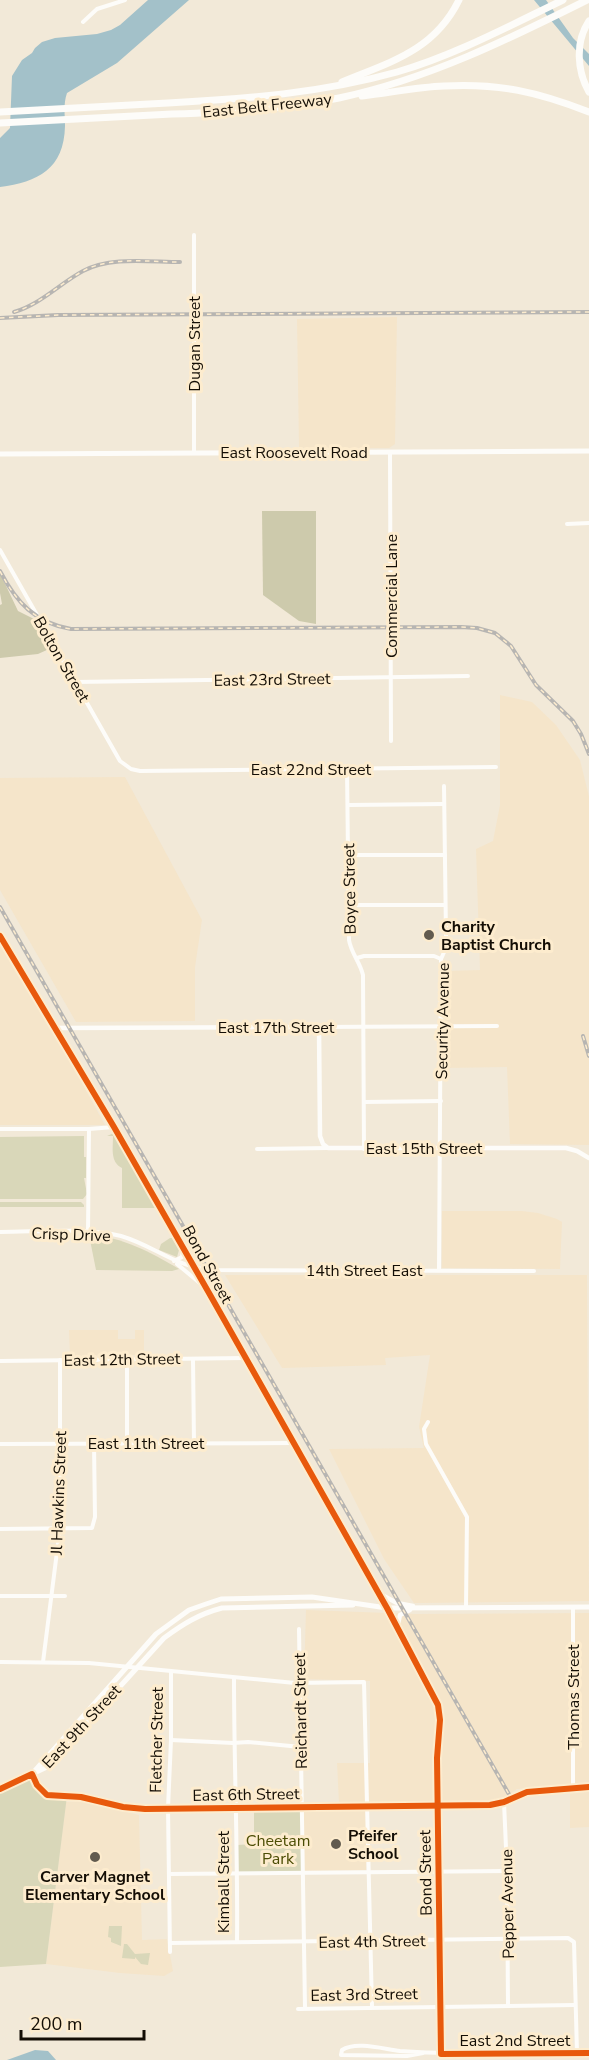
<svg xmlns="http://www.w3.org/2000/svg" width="589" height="2060" font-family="'Nunito Sans',sans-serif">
	<rect width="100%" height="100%" fill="#f2e9d8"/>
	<g fill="#f5e5ca">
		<path d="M397,317L395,444L389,448H299L297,319Z"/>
		<path d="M500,695L532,702L556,725L580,760L589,796V1145L510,1144L507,1067L445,1068L444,971L480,970L476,849L493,841L500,805Z"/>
		<path d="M125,777L202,920L195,967V1021L76,1022L0,890V778Z"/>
		<path d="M0,942L51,1027L105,1125H0Z"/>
		<path d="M442,1211H522L538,1213L557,1219L562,1222L560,1269L442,1268Z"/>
		<path d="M225,1275H587L589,1601L414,1603L384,1559L329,1449L424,1448L419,1427L430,1355L385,1358L386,1365L282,1368Z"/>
		<path d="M69,1330H118V1339H135V1330H144V1355L70,1356Z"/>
		<path d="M306,1610L416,1614L589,1613V1784L517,1789L502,1800L404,1804L339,1803L337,1763H370V1681L304,1679Z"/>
		<path d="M570,1791H589V1827L570,1828Z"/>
		<path d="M81,1801L139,1815L142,1940L167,1939L173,1971L164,1976L120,1973L46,1964L66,1802Z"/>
		<path d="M302,1809H363L366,1813V1870L302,1871Z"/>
	</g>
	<g fill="#d9d7b9">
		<path d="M114,1133L158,1208H122V1168C110,1162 113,1148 113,1136H107Z"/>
		<path d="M84,1136V1157H86V1178H84L87,1194L83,1199H0V1137Z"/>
		<path d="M0,1202H81L84,1205V1207H0Z"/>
		<path d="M89,1235C123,1237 150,1252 179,1269L172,1271L96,1270Z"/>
		<path d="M170,1238H172L179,1250L177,1257L159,1250L161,1244Z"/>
		<path d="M32,1774L47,1795L67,1796L46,1964L0,1967V1789Z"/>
		<path d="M254,1807H301L302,1874H237V1845L254,1844Z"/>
		<path d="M109,1926H122L121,1946L111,1942V1938L108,1937Z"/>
		<path d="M124,1944H127L135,1954L150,1953L148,1965L141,1964L135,1957V1959L122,1958Z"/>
	</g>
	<g fill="#cdcaac">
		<path d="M262,511H316V624L299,621L263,595Z"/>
		<path d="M0,573L18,611L34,619L49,649L38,654L0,658V605L2,604L0,593Z"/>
	</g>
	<g fill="#a3c1c9">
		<path d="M148,0H189L117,63L67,93C63,105 65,114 65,126C64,169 38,182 0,187V138L10,128L12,76L22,60L32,53L35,48L42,42L55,38L97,34L111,30L120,25Z"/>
		<path d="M534,0H546L573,38L589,54V66Z"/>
		<path d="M35,2050L48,2051L56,2060H7Z"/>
	</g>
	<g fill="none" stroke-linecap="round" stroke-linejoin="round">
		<path stroke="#d1c8b8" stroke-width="4.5" stroke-dasharray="4.5 2" stroke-linecap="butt" d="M507,1800L520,1794"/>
		<g stroke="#fdfcf9" stroke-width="4">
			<path d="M83,22L97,9L125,0"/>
			<path d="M194,235V453"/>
			<path d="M390,452L391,741"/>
			<path d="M567,524L589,523"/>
			<path d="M0,550L120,761L131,769L140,771L496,767"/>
			<path d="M75,682L468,676"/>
			<path d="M347,769L349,940C351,953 360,962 363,975L364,1149"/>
			<path d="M349,805L444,804"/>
			<path d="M348,855H445"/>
			<path d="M349,905H445"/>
			<path d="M357,958L364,956H434L441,959"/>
			<path d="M319,1027L497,1026"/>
			<path d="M364,1102L441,1101"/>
			<path d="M0,1129H89L88,1232"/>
			<path d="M89,1129L114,1127"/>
			<path d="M257,1149L328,1148"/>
			<path d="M0,1232C36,1232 86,1227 121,1236C155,1246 173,1266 211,1270L534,1271"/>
			<path d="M174,1261L182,1257L183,1250"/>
			<path d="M177,1264L201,1284"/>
			<path d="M439,1270L441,959L445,950L446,936L444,786"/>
			<path d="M207,1287L206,1278L210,1274L217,1271"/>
			<path d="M127,1359V1444"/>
			<path d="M193,1359L194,1443"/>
			<path d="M0,1361L245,1358"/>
			<path d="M428,1422L424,1429L426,1444L467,1517L466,1608"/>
			<path d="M0,1444L293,1443"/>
			<path d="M0,1529L92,1528L95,1517L94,1444"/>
			<path d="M0,1596H65"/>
			<path d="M573,1607V1788"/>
			<path d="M299,1629L305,2008"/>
			<path d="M0,1662L89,1663L295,1683L364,1682L372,2007"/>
			<path d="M43,1662L60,1528V1360"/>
			<path d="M234,1678C234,1766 238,1854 237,1942"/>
			<path d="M171,1740L233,1743L248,1742L301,1747"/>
			<path d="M504,1802L507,1871L508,2006"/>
			<path d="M169,1874L507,1871"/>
			<path d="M170,1943L568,1938L574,1942L577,2053"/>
			<path d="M170,1952L168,1808L171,1740V1672"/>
			<path d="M298,2009L575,2005"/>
			<path d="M423,2053L407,2056L341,2055L342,2050C356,2041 383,2049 400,2051C463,2056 526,2052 589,2053"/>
			<path d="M441,2054V2007"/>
		</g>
		<g stroke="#fdfcf9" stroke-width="4.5">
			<path d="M0,936L114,1127L387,1608L422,1672L434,1696L440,1713V1729L437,1758L441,2007"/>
			<path d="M55,1028L319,1027L320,1136L323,1144L328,1148H566L577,1151L589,1158"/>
			<path d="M382,1595L397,1603L413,1606"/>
			<path d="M398,1624L400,1615L410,1610"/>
			<path d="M32,1774L37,1785L47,1795L81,1797L123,1807L145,1809L490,1805L507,1800"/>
			<path d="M520,1794L535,1790L589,1787"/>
		</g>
		<g stroke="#fdfcf9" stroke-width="5">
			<path d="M0,454L589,451"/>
			<path d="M32,1774L156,1634L189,1610L206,1604L221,1599L312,1597L387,1608L589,1607"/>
			<path d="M0,1789L47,1767L164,1638C183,1624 199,1614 222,1608L353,1605"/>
		</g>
		<g stroke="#fdfcf9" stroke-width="7">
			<path d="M589,21C575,42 577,71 589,92"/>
			<path d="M342,82C390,62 434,51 459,0"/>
			<path d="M362,96C389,93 417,87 444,86C499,83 538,92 589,112"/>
			<path d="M0,112C56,109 112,106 168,103C245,99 322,93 397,72C455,55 509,26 563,0"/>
			<path d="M0,123C57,120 115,117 172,114C228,112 284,109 339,98C428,79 507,40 587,0"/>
		</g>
		<g stroke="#b7b5b2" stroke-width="4">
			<g id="rail">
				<path d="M14,312C41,304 59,284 83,271C110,256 150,262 180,262"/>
				<path d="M0,318L58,315L589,312"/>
				<path d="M0,571C16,602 35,623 71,629L461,627L477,628L495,633L511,646L536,685L573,721L581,734L589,754"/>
				<path d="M0,907L510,1796"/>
				<path d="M583,1036L589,1056"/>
			</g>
		</g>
		<use href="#rail" stroke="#fdecce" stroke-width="1.5" stroke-dasharray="4.5" stroke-linecap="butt"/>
		<g stroke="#fdecce" stroke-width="10">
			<g id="cycleway">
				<path d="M0,936L114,1127L209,1293L387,1608L438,1705L440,1720L437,1758L441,2054L589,2053"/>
				<path d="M0,1789L32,1774L37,1785L47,1795L81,1797L123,1807L145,1809L490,1805L504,1802L527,1792L589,1787"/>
			</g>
		</g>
		<use href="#cycleway" stroke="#e8590c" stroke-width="6"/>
	</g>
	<g fill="#625b4f" stroke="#fdecce" stroke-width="2">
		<circle cx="429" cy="935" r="6"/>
		<circle cx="336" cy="1844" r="6"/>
		<circle cx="95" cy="1857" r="6"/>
	</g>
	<g text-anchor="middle" stroke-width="6" stroke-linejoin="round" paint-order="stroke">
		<g font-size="16" fill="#140e05" stroke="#fdecce">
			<text transform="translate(267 105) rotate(-6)" y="6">East Belt Freeway</text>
			<text transform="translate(194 344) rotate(-90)" y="6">Dugan Street</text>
			<text x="294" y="458">East Roosevelt Road</text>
			<text transform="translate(391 596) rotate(-90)" y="6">Commercial Lane</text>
			<text transform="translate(62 659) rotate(60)" y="6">Bolton Street</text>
			<text transform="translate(272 679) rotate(-1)" y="6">East 23rd Street</text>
			<text x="311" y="775">East 22nd Street</text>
			<text transform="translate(349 889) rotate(-91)" y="6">Boyce Street</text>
			<text transform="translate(442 1021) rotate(-89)" y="6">Security Avenue</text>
			<text x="276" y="1033">East 17th Street</text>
			<text x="424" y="1154">East 15th Street</text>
			<text transform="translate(71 1234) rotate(2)" y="6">Crisp Drive</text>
			<text transform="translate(208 1264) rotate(61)" y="6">Bond Street</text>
			<text x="364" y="1276">14th Street East</text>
			<text transform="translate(122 1359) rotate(-1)" y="6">East 12th Street</text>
			<text x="146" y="1449">East 11th Street</text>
			<text transform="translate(58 1493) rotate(-88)" y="6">Jl Hawkins Street</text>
			<text transform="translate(573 1697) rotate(-90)" y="6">Thomas Street</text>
			<text transform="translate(300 1711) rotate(-91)" y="6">Reichardt Street</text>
			<text transform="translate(81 1726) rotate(-47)" y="6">East 9th Street</text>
			<text transform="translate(156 1740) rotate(-89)" y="6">Fletcher Street</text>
			<text transform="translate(246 1794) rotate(-1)" y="6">East 6th Street</text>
			<text transform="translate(425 1873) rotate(-91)" y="6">Bond Street</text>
			<text transform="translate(223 1882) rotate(-90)" y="6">Kimball Street</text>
			<text transform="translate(507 1904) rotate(-91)" y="6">Pepper Avenue</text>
			<text transform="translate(372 1941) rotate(-1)" y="6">East 4th Street</text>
			<text transform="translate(364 1994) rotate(-1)" y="6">East 3rd Street</text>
			<text x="515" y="2046">East 2nd Street</text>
		</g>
		<g font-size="16" font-weight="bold" fill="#140e05" stroke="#fdecce" text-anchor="start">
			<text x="441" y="932">Charity<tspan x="441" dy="18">Baptist Church</tspan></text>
			<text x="348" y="1841">Pfeifer<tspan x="348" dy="18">School</tspan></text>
			<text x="95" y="1882" text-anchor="middle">Carver Magnet<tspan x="95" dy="18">Elementary School</tspan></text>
		</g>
		<g font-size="16" fill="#4c4d05" stroke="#fdecce">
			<text x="278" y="1846">Cheetam<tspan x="278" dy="18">Park</tspan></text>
		</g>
	</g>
	<path d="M21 2030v9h123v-9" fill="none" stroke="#140e05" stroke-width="3"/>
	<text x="30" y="2030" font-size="18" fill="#140e05" stroke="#fdecce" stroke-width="4.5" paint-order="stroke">200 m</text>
</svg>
